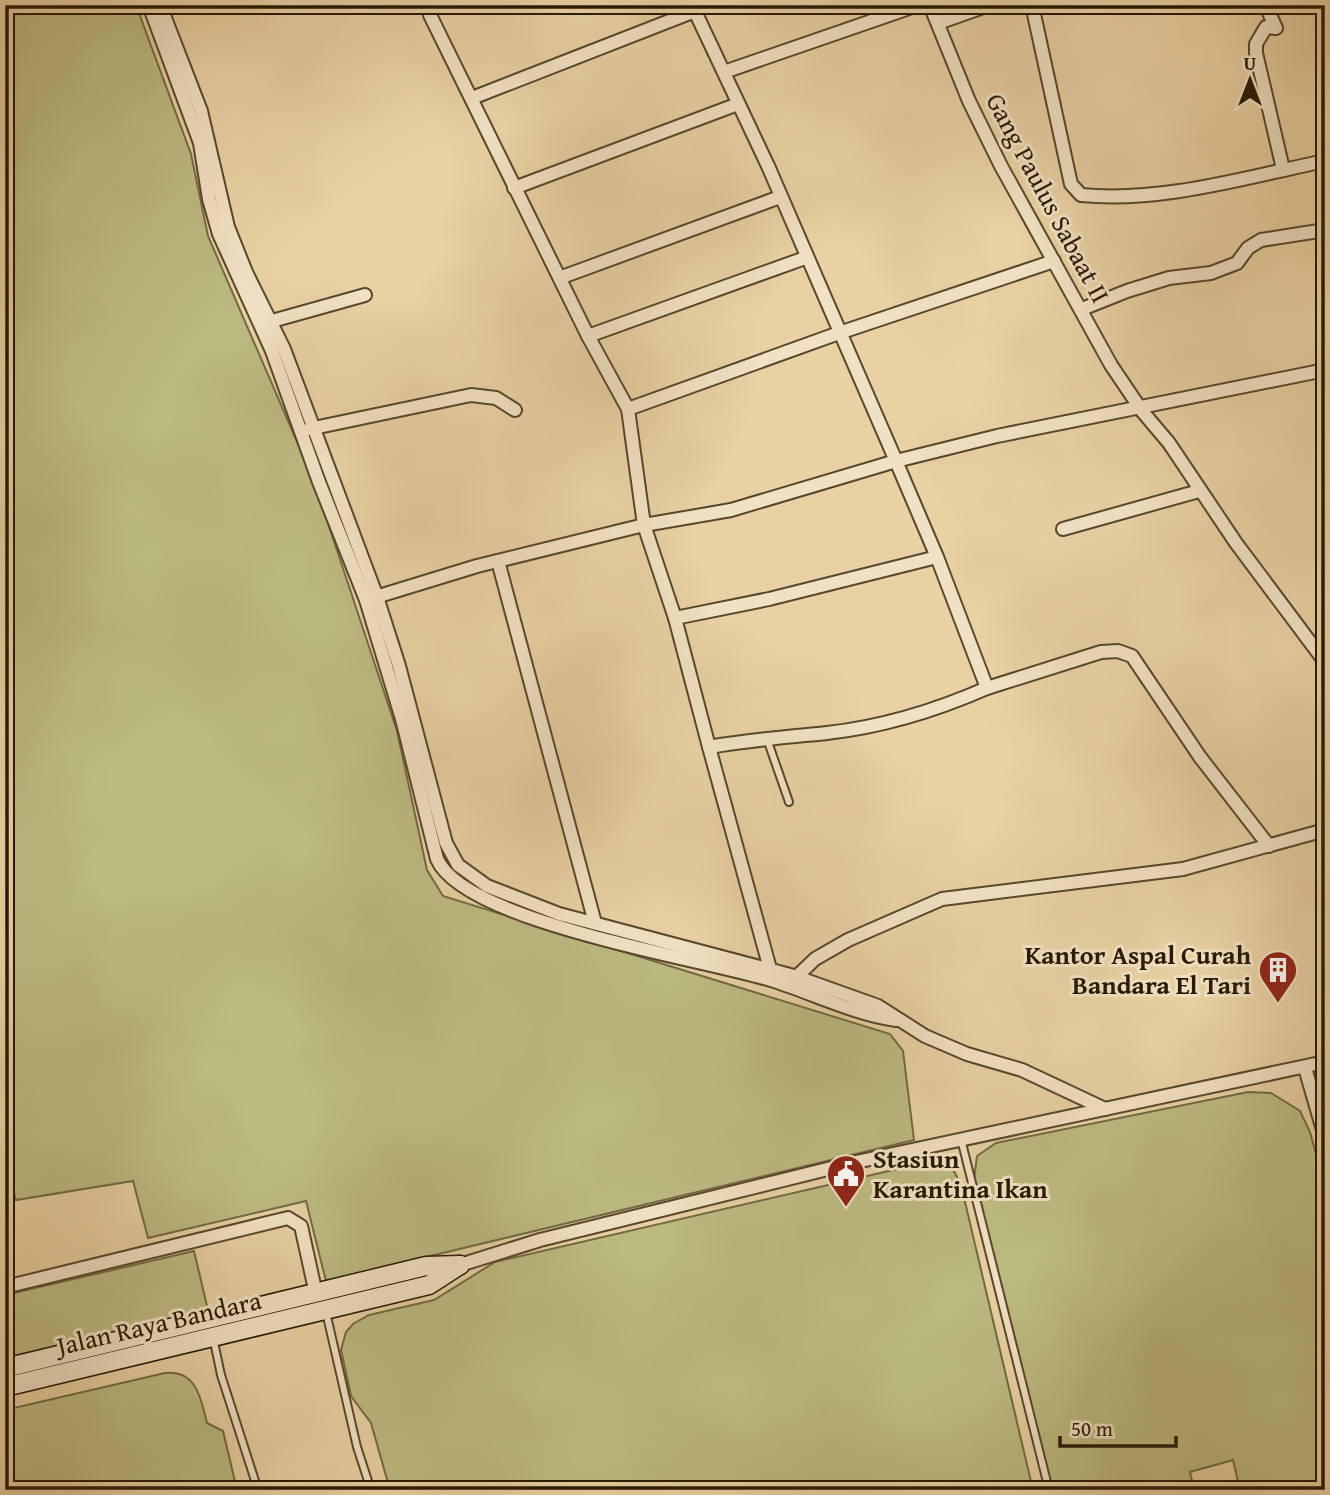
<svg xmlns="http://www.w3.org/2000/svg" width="1330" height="1495" font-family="'Gentium Book Plus',serif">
	<rect width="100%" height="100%" fill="#e9d1a3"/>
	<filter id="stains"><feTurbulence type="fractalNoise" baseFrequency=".00286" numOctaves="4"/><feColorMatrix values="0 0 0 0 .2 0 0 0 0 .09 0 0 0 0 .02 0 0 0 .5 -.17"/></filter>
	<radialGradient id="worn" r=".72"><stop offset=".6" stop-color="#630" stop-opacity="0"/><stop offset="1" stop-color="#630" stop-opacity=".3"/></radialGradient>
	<g fill="#bcba81" stroke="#726a42" stroke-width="2">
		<path d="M5,5H136L191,154L208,236L314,481L397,731L427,870L443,896L890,1034L903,1051L914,1140L326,1281L306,1201L148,1238L133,1181L16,1200L5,1161Z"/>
		<path d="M1248,1092L1271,1093L1300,1111L1310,1132L1325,1187V1490H1240L1233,1460L1190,1472L1194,1490H1050L974,1179L977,1156L996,1143Z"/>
		<path d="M932,1161L954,1171L961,1185L1033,1490H390L371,1423L351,1396L341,1350L346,1332L353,1324L369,1315L434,1300L495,1262Z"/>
		<path d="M194,1251L208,1310L5,1358V1295Z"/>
		<path d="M165,1373C197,1370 201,1399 207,1423L223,1431L237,1490H5V1410Z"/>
	</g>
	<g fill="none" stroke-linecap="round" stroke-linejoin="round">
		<g stroke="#58472c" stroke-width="10">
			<g id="service">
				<path d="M767,739L789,802"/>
				<path d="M961,1139L1049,1490"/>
				<path d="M326,1312L357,1447L371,1490"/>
				<path d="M213,1337L221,1375L258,1490"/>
			</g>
		</g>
		<g stroke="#58472c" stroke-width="16">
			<g id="minor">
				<path d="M149,5L200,143L209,199L219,234L272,351L319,482L366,600L402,719L437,859C465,923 705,959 774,981C814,994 854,1014 896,1020"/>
				<path d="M160,5L201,111L228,227L246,272L284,349L377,597L399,666L446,843L458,865L487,886L559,914L794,976L878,1006L925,1036L967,1054L1022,1070L1105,1109"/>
				<path d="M430,5V15L588,336L628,409L644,525L731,510L896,461L768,166L692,5"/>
				<path d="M930,5L969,101L1001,166L1111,365L1142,411L1169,443L1236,543L1325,662"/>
				<path d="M1032,5L1071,184L1081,195C1162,203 1246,177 1325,161"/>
				<path d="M1271,5L1269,13L1276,28L1266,27L1256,44V53L1283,169"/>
				<path d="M938,23L989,5"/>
				<path d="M724,72L918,5"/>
				<path d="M472,98L695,11"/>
				<path d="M514,188L738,104"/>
				<path d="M562,277L780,197"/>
				<path d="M1082,309L1127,291L1169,278L1211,273L1237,263L1248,248L1261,240L1325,230"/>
				<path d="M272,321L365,295"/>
				<path d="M588,336L805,258"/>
				<path d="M628,409L839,333L1054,261"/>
				<path d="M309,429L471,395L496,398L515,410"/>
				<path d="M1063,529L1199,491"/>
				<path d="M498,561L595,923"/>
				<path d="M366,600L477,566L644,525L675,618L709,747C748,740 787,737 827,733C881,727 937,710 987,688L937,557L896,461L997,436L1325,370"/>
				<path d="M675,618L769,599L937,557"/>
				<path d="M987,688L1101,652L1118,651L1132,656L1200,757L1269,846"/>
				<path d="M709,747L772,976"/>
				<path d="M792,981L815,959L848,940L942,899L1183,869L1325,830"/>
				<path d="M1305,1068L1325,1137"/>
				<path d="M460,1265L540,1240L856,1162L1325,1062"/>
				<path d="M5,1287L288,1218L301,1226L316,1294"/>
			</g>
		</g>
		<g stroke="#281904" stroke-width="21">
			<g id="secondary">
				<path d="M5,1368L426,1266L460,1265"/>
				<path d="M5,1387L429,1285L460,1265"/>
			</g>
		</g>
		<use href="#service" stroke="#f1e1c3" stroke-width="6"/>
		<use href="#minor" stroke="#f1e1c3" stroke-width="12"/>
		<use href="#secondary" stroke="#f1e1c3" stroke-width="18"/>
	</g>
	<defs>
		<g id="building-pin" transform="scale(2.0125)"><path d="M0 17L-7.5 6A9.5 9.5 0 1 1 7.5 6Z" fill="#8f2418" stroke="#f1e1c3"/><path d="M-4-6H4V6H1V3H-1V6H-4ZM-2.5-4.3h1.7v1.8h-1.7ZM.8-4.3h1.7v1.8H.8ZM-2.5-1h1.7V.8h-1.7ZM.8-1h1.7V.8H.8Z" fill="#fff"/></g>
		<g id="civic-pin" transform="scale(2.0125)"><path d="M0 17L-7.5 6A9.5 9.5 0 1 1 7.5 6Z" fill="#8f2418" stroke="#f1e1c3"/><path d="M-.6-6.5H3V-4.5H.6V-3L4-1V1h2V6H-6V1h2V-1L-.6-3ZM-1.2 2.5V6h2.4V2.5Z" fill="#fff"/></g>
	</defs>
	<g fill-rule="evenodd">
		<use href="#building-pin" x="1278" y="970"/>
		<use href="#civic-pin" x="846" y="1174"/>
	</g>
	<g text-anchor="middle" stroke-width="6" stroke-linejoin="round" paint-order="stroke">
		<g font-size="26" fill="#281904" stroke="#f1e1c3">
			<text transform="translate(1048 198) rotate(62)" y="9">Gang Paulus Sabaat II</text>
			<text transform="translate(159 1323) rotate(-13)" y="9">Jalan Raya Bandara</text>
		</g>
		<g font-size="26" font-weight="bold" fill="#281904" stroke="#f1e1c3" text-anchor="end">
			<text x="1251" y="964">Kantor Aspal Curah<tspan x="1251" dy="30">Bandara El Tari</tspan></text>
			<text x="873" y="1168" text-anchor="start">Stasiun<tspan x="873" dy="30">Karantina Ikan</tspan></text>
		</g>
	</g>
	<rect width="1330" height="1495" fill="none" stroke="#e9d1a3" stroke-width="28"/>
	<rect x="7" y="7" width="1316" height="1481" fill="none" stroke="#281904" stroke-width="3.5"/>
	<rect x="14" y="14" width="1302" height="1467" fill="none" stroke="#281904" stroke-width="2"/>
	<g transform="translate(1250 80)" stroke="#f1e1c3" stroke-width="5" paint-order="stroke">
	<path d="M0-5L12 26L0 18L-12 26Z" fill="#281904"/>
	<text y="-10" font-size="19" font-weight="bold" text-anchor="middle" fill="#281904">U</text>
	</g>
	<path d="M1060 1436v10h116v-10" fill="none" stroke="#281904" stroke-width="3.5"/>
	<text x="1071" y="1436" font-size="21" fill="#281904" stroke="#f1e1c3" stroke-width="5" paint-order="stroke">50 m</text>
	<rect width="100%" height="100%" filter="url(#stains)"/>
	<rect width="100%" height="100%" fill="url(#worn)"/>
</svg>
